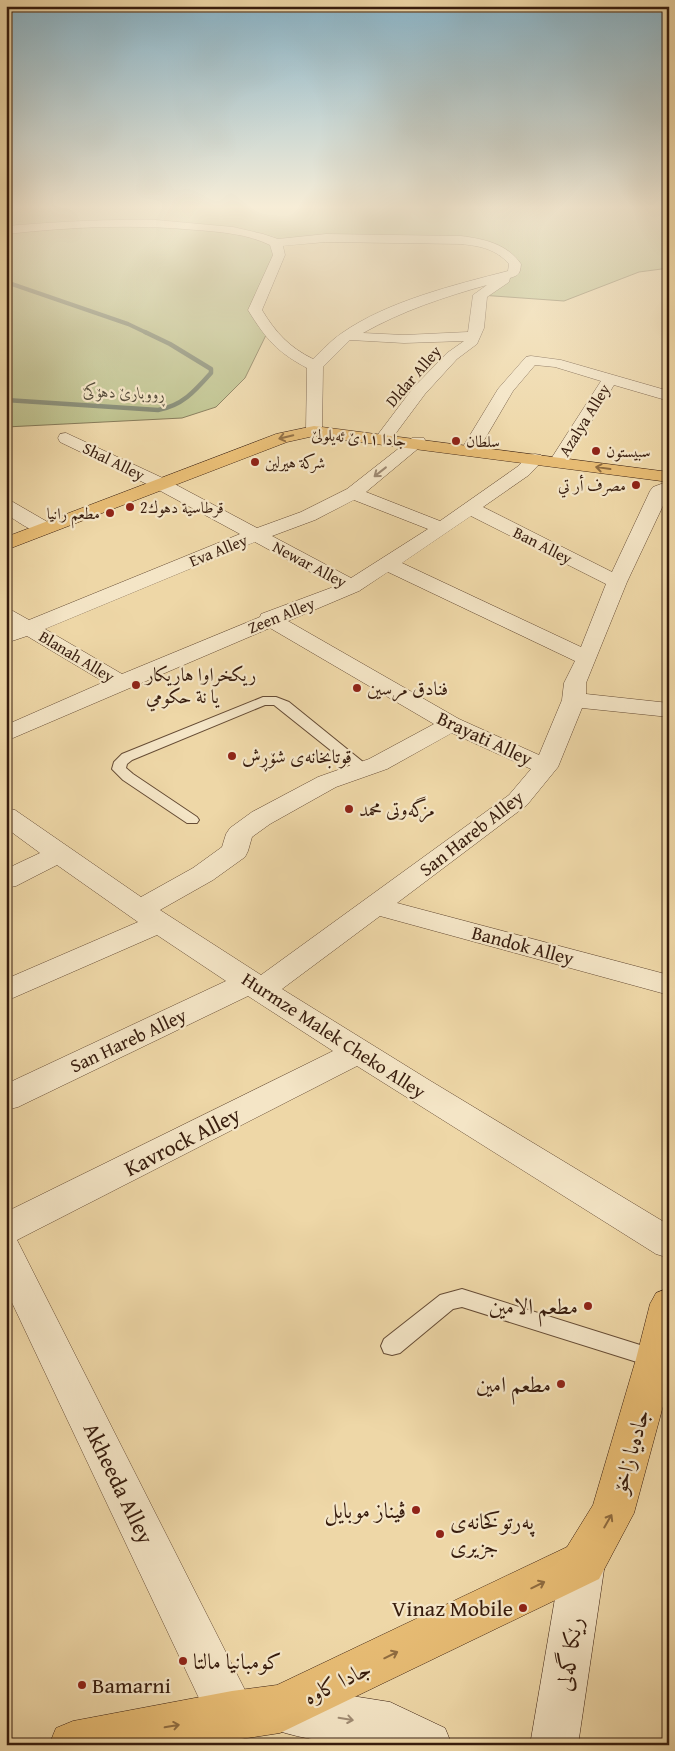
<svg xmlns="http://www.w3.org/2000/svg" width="675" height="1751" font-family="'Gentium Book Plus',Amiri,serif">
	<rect width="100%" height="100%" fill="#eed7a7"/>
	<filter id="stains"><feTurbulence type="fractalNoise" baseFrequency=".004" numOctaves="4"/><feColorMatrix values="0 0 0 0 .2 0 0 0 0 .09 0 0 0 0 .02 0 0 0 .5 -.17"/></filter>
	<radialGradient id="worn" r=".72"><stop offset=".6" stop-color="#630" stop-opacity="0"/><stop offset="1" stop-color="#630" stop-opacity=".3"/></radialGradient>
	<path fill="#b8be87" stroke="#786d4a" d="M6,205H669V268L639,272L564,301L480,295L514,273L515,264L495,247L407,238L277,243L279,255L255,310L268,331L245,378L216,407L182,418L6,427Z"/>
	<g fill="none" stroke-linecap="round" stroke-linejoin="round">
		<path stroke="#737b66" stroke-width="4" d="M6,282L128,324L147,333"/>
		<path stroke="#737b66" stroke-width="4.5" d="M6,400L158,410C182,406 195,391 211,373V369L170,344L145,332"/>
		<g stroke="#654b34" stroke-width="2">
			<g id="service">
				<path d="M263,697H276L289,702L368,766L370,769L368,772H358L274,705H265L132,760L127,764L126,768L133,774L197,817L199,820L197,823H187L123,780L112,769L114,762L122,754Z"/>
				<path d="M462,1289L656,1350L664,1352L667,1359L664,1366L656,1368L462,1307L453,1309L400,1353L392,1355L384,1353L381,1346L384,1339L440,1295Z"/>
			</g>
		</g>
		<g stroke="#654b34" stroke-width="1">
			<g id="minor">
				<path d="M156,220L233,227L263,234L278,239L326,234L461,236C485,239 507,244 521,264C520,274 519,275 510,278L509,282L487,297L484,328L477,344L457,359L425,394L390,441H378L376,437L413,388L447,353L464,341L404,343L350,340L323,367L322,431L320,435H308L306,431L307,368C277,352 266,339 248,310L273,255L270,245C247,234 222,232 196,230C133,224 70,227 6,234V226C56,222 106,219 156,220ZM326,242L461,244C480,246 496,249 509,264L508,271C454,285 388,301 342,333C331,340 322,351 313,359C289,347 276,333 262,310L285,255L283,246ZM487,285L473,295L468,332L404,335L363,333C402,311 444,297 487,285Z"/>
				<path d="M531,356L561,360L669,391V401L614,385L564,466L558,467L552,466L549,462L601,381L555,367L535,365L513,391L476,454L470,455L464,454L461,450L498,389L526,357Z"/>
				<path d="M66,433L167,480L257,528L301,512L347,489L412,438H424L426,442L366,492L440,521L517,467L529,455L535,454L541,455L544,459L529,475L483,507L612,572L650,491L653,487L669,481V493L627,582L586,683V694L669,703V717L582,708L558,767L527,805L397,903L669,975V995L380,916L282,989L429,1080L669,1225V1258L656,1254L357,1066L17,1240L249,1698L256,1715L249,1732L232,1739L215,1732L6,1290V1212L333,1051L248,996L18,1107L6,1110V1084L226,981L157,935L6,1001V979L138,922L57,865L16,886L6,888V869L40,853L6,828V808L15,810L141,897L193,868L222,847L226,834L230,828L252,812L318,777L369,759L434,724L270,628L6,741V725L104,682L27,636L6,643V629L11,627L6,624V609L13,611L29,620L240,534L155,488L60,442L58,438L60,434ZM354,500L428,529L351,578L272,536L315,520ZM471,516L606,584L581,647L402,563ZM255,542L336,586L261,614L260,617L122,674L45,629ZM388,572L575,661L564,683L562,700L539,755L459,719L288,621L359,591ZM452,733L531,769L509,795L261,975L160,910L213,880L245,857L248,851L252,837L270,824L336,787L387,769Z"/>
				<path d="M6,501L13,502L51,524L54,528L51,532C35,536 19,522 6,514Z"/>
			</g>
		</g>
		<g stroke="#371c0d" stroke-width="1">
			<g id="secondary">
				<path d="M583,1541L599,1547L605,1563L578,1745H530L561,1563L567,1547Z"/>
				<path d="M282,1685L390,1702L445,1728L452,1745C392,1745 321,1749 265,1726L258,1709L265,1692Z"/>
			</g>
		</g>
		<g stroke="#371c0d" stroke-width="1">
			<g id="trunk">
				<path d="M314,426L669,472V482L314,436L287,442L6,550V537L276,434Z"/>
				<path d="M669,1288V1384L634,1513L599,1579L280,1733L202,1745H49L56,1728L73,1721L232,1691L277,1685L567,1547L593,1505L636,1359L650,1304L656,1293Z"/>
			</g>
		</g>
		<use href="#service" fill="#f4e5c6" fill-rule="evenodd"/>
		<use href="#minor" fill="#f4e5c6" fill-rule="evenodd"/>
		<use href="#secondary" fill="#f4e5c6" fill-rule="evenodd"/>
		<use href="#trunk" fill="#e7bc74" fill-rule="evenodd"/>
	</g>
	<defs><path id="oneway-shaft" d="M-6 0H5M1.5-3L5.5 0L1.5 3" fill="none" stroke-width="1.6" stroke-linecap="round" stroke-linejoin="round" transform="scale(1.25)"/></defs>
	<g stroke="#8f6c40">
		<use href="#oneway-shaft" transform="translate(286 437) rotate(166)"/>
		<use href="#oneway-shaft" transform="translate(603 468) rotate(-172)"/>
		<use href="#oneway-shaft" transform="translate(608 1521) rotate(-60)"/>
		<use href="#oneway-shaft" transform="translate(538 1585) rotate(-26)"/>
		<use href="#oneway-shaft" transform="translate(391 1655) rotate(-26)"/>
		<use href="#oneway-shaft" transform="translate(172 1726) rotate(-10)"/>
	</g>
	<g stroke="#9f8b73">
		<use href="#oneway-shaft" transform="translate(380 472) rotate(142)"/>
		<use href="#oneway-shaft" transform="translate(346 1719) rotate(9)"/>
	</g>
	<linearGradient id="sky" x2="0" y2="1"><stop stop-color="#89b6cc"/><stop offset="0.46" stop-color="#f7edd7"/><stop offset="1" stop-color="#f7edd7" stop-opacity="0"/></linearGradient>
	<rect width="675" height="450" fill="url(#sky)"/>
	<g fill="#8f2418" stroke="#f4e5c6" stroke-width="2">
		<circle cx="456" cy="441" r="5"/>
		<circle cx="596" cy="451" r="5"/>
		<circle cx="255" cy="462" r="5"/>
		<circle cx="636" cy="485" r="5"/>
		<circle cx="130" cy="507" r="5"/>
		<circle cx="110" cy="513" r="5"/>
		<circle cx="136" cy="685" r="5"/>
		<circle cx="357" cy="688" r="5"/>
		<circle cx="232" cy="756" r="5"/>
		<circle cx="349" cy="809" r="5"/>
		<circle cx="588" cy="1306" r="5"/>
		<circle cx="561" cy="1384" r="5"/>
		<circle cx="416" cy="1510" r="5"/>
		<circle cx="440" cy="1534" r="5"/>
		<circle cx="523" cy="1608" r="5"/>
		<circle cx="183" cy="1661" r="5"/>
		<circle cx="82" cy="1685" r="5"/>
	</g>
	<g text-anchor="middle" stroke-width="4.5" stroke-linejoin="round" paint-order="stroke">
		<g font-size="16" fill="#371c0d" stroke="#f4e5c6">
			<text transform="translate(413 376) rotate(-49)" y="6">Dldar Alley</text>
			<text transform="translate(584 420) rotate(-58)" y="6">Azalya Alley</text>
			<text transform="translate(359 437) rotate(4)" y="6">جادا ١١ێ ئه‌یلولێ</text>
			<text transform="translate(114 461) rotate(26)" y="6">Shal Alley</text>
			<text transform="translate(543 545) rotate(27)" y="6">Ban Alley</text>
			<text transform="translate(218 550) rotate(-22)" y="6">Eva Alley</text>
			<text transform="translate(310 564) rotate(28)" y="6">Newar Alley</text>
			<text transform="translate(281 615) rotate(-22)" y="6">Zeen Alley</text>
			<text transform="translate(77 656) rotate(31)" y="6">Blanah Alley</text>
		</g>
		<g font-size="16" font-style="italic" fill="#554b3a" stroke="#f4e5c6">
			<text transform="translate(124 392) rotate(2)" y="6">ڕووبارێ دهۆكێ</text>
		</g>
		<g font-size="16" fill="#371c0d" stroke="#f4e5c6" text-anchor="start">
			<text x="466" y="447">سلطان</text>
			<text x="606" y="457">سبيستون</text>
			<text x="265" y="468">شركة هيرلين</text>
			<text x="626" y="491" text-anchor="end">مصرف أر تي</text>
			<text x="140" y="513">قرطاسية دهوك2</text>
			<text x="100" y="519" text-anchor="end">مطعم رانيا</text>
		</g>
		<g font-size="19" fill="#371c0d" stroke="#f4e5c6" text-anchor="start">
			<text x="146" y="681">ريكخراوا هاريكار<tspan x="146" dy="22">يا نة حكومي</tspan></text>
			<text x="367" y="695">فنادق مرسين</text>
			<text x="242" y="763">قوتابخانەی شۆڕش</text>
			<text x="359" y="816">مزگەوتی محمد</text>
		</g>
		<g font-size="19" fill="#371c0d" stroke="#f4e5c6">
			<text transform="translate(485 738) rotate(25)" y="7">Brayati Alley</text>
			<text transform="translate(471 833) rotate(-38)" y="7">San Hareb Alley</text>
			<text transform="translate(523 945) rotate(15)" y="7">Bandok Alley</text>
			<text transform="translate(334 1035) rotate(33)" y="7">Hurmze Malek Cheko Alley</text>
			<text transform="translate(128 1040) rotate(-25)" y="7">San Hareb Alley</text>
		</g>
		<g font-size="22" fill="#371c0d" stroke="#f4e5c6">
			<text transform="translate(182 1141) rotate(-27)" y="8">Kavrock Alley</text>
			<text transform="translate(630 1451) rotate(-74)" y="8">جادەیا زاخۆ</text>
			<text transform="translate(119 1483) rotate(64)" y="8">Akheeda Alley</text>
			<text transform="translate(569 1654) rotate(-81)" y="8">رێکا گه‌لی</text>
			<text transform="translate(337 1682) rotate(-26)" y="8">جادا کاوه‌</text>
		</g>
		<g font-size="22" fill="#371c0d" stroke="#f4e5c6" text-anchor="end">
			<text x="578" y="1314">مطعم الامين</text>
			<text x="551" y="1392">مطعم امين</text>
			<text x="406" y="1518">ڤيناز موبايل</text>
			<text x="450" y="1529" text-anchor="start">پەرتوکخانەی<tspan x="450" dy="25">جزیری</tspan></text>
			<text x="513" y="1616">Vinaz Mobile</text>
			<text x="193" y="1669" text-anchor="start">كومبانيا مالتا</text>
			<text x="92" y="1693" text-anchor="start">Bamarni</text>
		</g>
	</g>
	<rect width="675" height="1751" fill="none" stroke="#eed7a7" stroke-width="25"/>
	<rect x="8" y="8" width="660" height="1736" fill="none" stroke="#371c0d" stroke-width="2.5"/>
	<rect x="12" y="12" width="650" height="1726" fill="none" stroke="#371c0d"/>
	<rect width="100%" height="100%" filter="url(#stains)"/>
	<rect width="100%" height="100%" fill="url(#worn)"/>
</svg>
